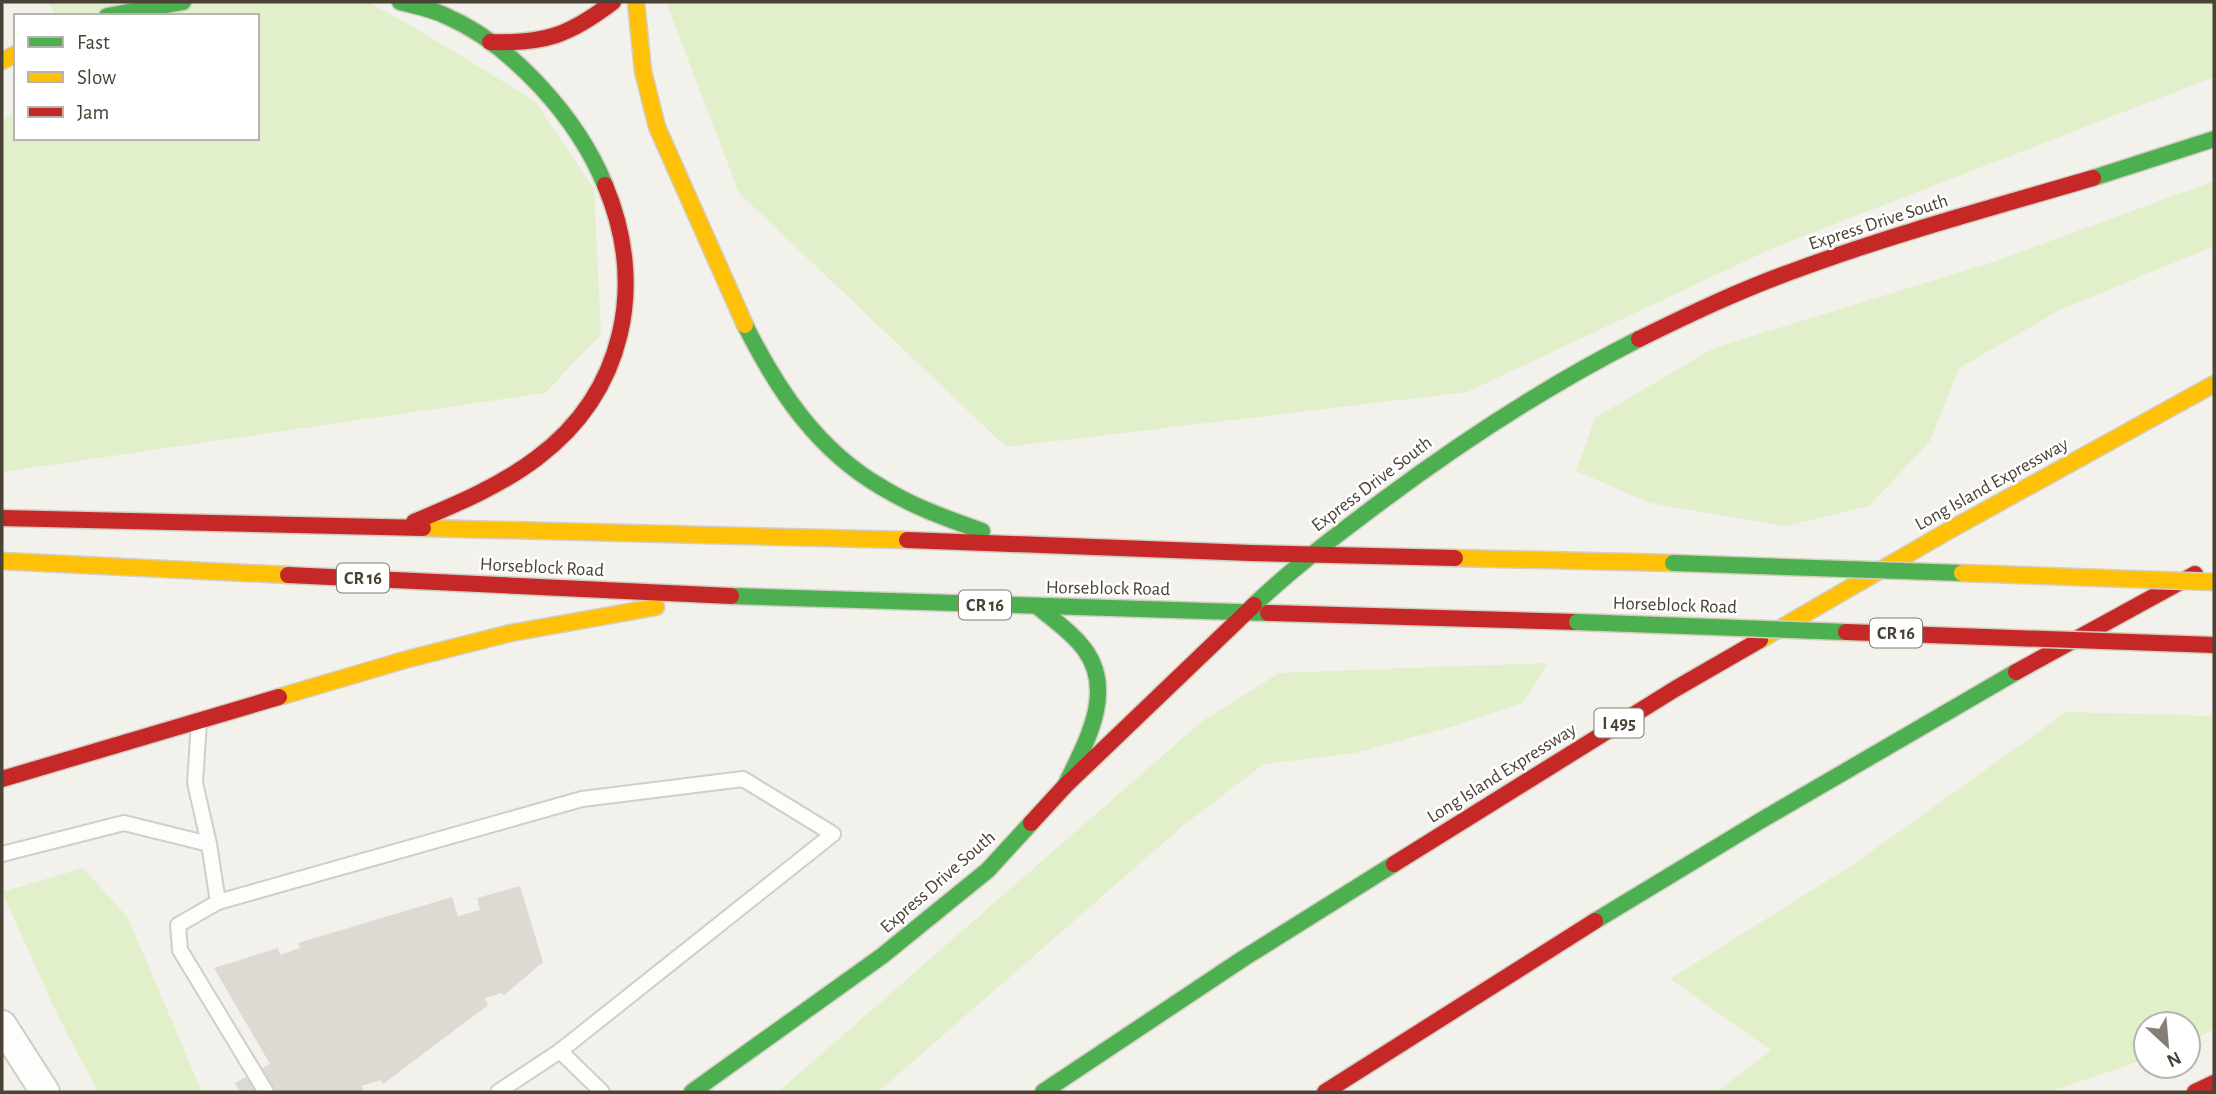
<svg xmlns="http://www.w3.org/2000/svg" width="2216" height="1094" font-family="'Alegreya Sans',sans-serif">
	<rect width="100%" height="100%" fill="#f3f1ec"/>
	<g fill="#e1efca">
		<path d="M47,2H368L415,28L535,101L594,189L601,334L545,393L2,472V121L16,112V138H257V16H57Z"/>
		<path d="M666,2H2214V77L1773,248L1467,392L1006,447L739,193Z"/>
		<path d="M2214,181V246L2060,310L1959,368L1930,441L1869,506L1785,526L1650,503L1576,471L1595,418L1714,348L1990,263Z"/>
		<path d="M1548,663L1523,703L1454,726L1355,753L1264,764L1186,823L878,1092H778L1201,722L1279,673Z"/>
		<path d="M2066,712L2214,716V1029L2188,1043V1024H2146V1059L2049,1092H1717L1771,1050L1670,979L1857,862Z"/>
		<path d="M83,868L128,918L202,1092H98L97,1090L59,1018L2,892Z"/>
	</g>
	<path fill="#dddad4" d="M520,886L543,962L503,996L502,993L485,998L488,1005L383,1084L381,1080L361,1086L365,1092H240L235,1083L270,1064L214,968L278,948L280,955L300,948L298,943L452,897L458,916L480,910L477,898Z"/>
	<g fill="none" stroke-linecap="round" stroke-linejoin="round">
		<g stroke="#d1cec9" stroke-width="18">
			<g id="lane">
				<path d="M199,722L195,783L209,844L218,902L582,799L743,779L833,834L560,1051L498,1092"/>
				<path d="M2,854L124,823L209,844"/>
				<path d="M218,902L178,925L180,950L266,1092"/>
				<path d="M560,1051L602,1092"/>
			</g>
		</g>
		<g stroke="#d1cec9" stroke-width="32">
			<path id="street" d="M2,1025L45,1092"/>
		</g>
		<g stroke="#d3cec2" stroke-width="19">
			<g id="fast">
				<path d="M400,2C416,6 432,9 446,16C513,45 578,119 605,185"/>
				<path d="M107,16L183,2"/>
				<path d="M2093,178L2214,139"/>
				<path d="M745,325C778,391 818,451 883,488C914,507 948,519 982,531"/>
				<path d="M731,596L1268,613"/>
				<path d="M1254,605C1294,567 1338,534 1382,501C1464,440 1548,385 1639,339"/>
				<path d="M1037,606C1053,620 1072,632 1085,650C1116,693 1085,744 1065,786"/>
				<path d="M1595,921L1760,821L2016,672"/>
				<path d="M692,1092L882,956L988,870L1031,823"/>
				<path d="M1043,1092L1244,958L1394,864"/>
			</g>
		</g>
		<g stroke="#d3cec2" stroke-width="19">
			<g id="slow">
				<path d="M636,2L643,71L657,127L745,325"/>
				<path d="M2,61L16,54"/>
				<path d="M423,528L907,540"/>
				<path d="M1455,558L1673,563"/>
				<path d="M2,561L288,575"/>
				<path d="M1760,640L1948,531L2214,384"/>
				<path d="M279,697L408,659L511,633L656,607"/>
			</g>
		</g>
		<g stroke="#d3cec2" stroke-width="19">
			<g id="jam">
				<path d="M490,42C545,44 570,35 613,2"/>
				<path d="M1639,339C1690,314 1742,289 1796,270C1893,234 1994,207 2093,178"/>
				<path d="M2,518L423,528"/>
				<path d="M414,522C457,504 500,486 537,458C625,392 647,285 605,185"/>
				<path d="M907,540L1251,553L1455,558"/>
				<path d="M288,575L731,596"/>
				<path d="M1268,613L1577,622"/>
				<path d="M2016,672L2195,574"/>
				<path d="M2,779L279,697"/>
				<path d="M1031,823L1065,786L1254,605"/>
				<path d="M1394,864L1675,689L1760,640"/>
				<path d="M1325,1092L1595,921"/>
				<path d="M2195,1092L2214,1083"/>
			</g>
		</g>
		<use href="#lane" stroke="#fdfdfc" stroke-width="14"/>
		<use href="#street" stroke="#fdfdfc" stroke-width="28"/>
		<use href="#fast" stroke="#4caf50" stroke-width="16"/>
		<use href="#slow" stroke="#ffc107" stroke-width="16"/>
		<use href="#jam" stroke="#c62828" stroke-width="16"/>
		<g stroke="#d7cdb8" stroke-width="19" stroke-linecap="butt">
			<g id="fast-bridge">
				<path d="M1673,563L1962,573"/>
				<path d="M1577,622L1846,632"/>
			</g>
		</g>
		<g stroke="#d7cdb8" stroke-width="19" stroke-linecap="butt">
			<path id="slow-bridge" d="M1962,573L2214,582"/>
		</g>
		<g stroke="#d7cdb8" stroke-width="19" stroke-linecap="butt">
			<path id="jam-bridge" d="M1846,632L2214,645"/>
		</g>
		<use href="#fast-bridge" stroke="#4caf50" stroke-width="16"/>
		<use href="#slow-bridge" stroke="#ffc107" stroke-width="16"/>
		<use href="#jam-bridge" stroke="#c62828" stroke-width="16"/>
	</g>
	<g text-anchor="middle" stroke-width="5" stroke-linejoin="round" paint-order="stroke">
		<g fill="#fff" stroke="#817b72" stroke-width="2">
			<rect x="337" y="563.5" width="52" height="29" rx="5"/>
			<rect x="959" y="590.5" width="52" height="29" rx="5"/>
			<rect x="1870" y="618.5" width="52" height="29" rx="5"/>
			<rect x="1594.5" y="708.5" width="49" height="29" rx="5"/>
		</g>
		<g font-size="18" font-weight="bold" fill="#4b4236">
			<text x="363" y="584">CR 16</text>
			<text x="985" y="611">CR 16</text>
			<text x="1896" y="639">CR 16</text>
			<text x="1619" y="729">I 495</text>
		</g>
		<g font-size="19" fill="#4b4236" stroke="#fff">
			<text transform="translate(1878 221) rotate(-18)" y="7">Express Drive South</text>
			<text transform="translate(1371 483) rotate(-37)" y="7">Express Drive South</text>
			<text transform="translate(1991 483) rotate(-29)" y="7">Long Island Expressway</text>
			<text transform="translate(542 566) rotate(3)" y="7">Horseblock Road</text>
			<text transform="translate(1108 587) rotate(1)" y="7">Horseblock Road</text>
			<text transform="translate(1675 604) rotate(2)" y="7">Horseblock Road</text>
			<text transform="translate(1501 772) rotate(-32)" y="7">Long Island Expressway</text>
			<text transform="translate(937 881) rotate(-41)" y="7">Express Drive South</text>
		</g>
	</g>
	<rect width="2216" height="1094" fill="none" stroke="#4b4236" stroke-width="7"/>
	<rect x="14" y="14" width="245" height="126" fill="#ffffff" stroke="#b7b3af" stroke-width="2"/>
	<rect x="28" y="37" width="35" height="10" fill="#4caf50" stroke="#b7b3af" stroke-width="2"/>
	<text x="77" y="49" font-size="21" fill="#4b4236">Fast</text>
	<rect x="28" y="72" width="35" height="10" fill="#ffc107" stroke="#b7b3af" stroke-width="2"/>
	<text x="77" y="84" font-size="21" fill="#4b4236">Slow</text>
	<rect x="28" y="107" width="35" height="10" fill="#c62828" stroke="#b7b3af" stroke-width="2"/>
	<text x="77" y="119" font-size="21" fill="#4b4236">Jam</text>
	<g transform="translate(2167 1045) rotate(154)"><circle r="33" fill="#ffffff" stroke="#b7b3af" stroke-width="2"/>
	<path d="M0-5L12 26L0 18L-12 26Z" fill="#867f76"/>
	<text y="-10" font-size="19" font-weight="bold" text-anchor="middle" fill="#4b4236">N</text>
	</g>
</svg>
